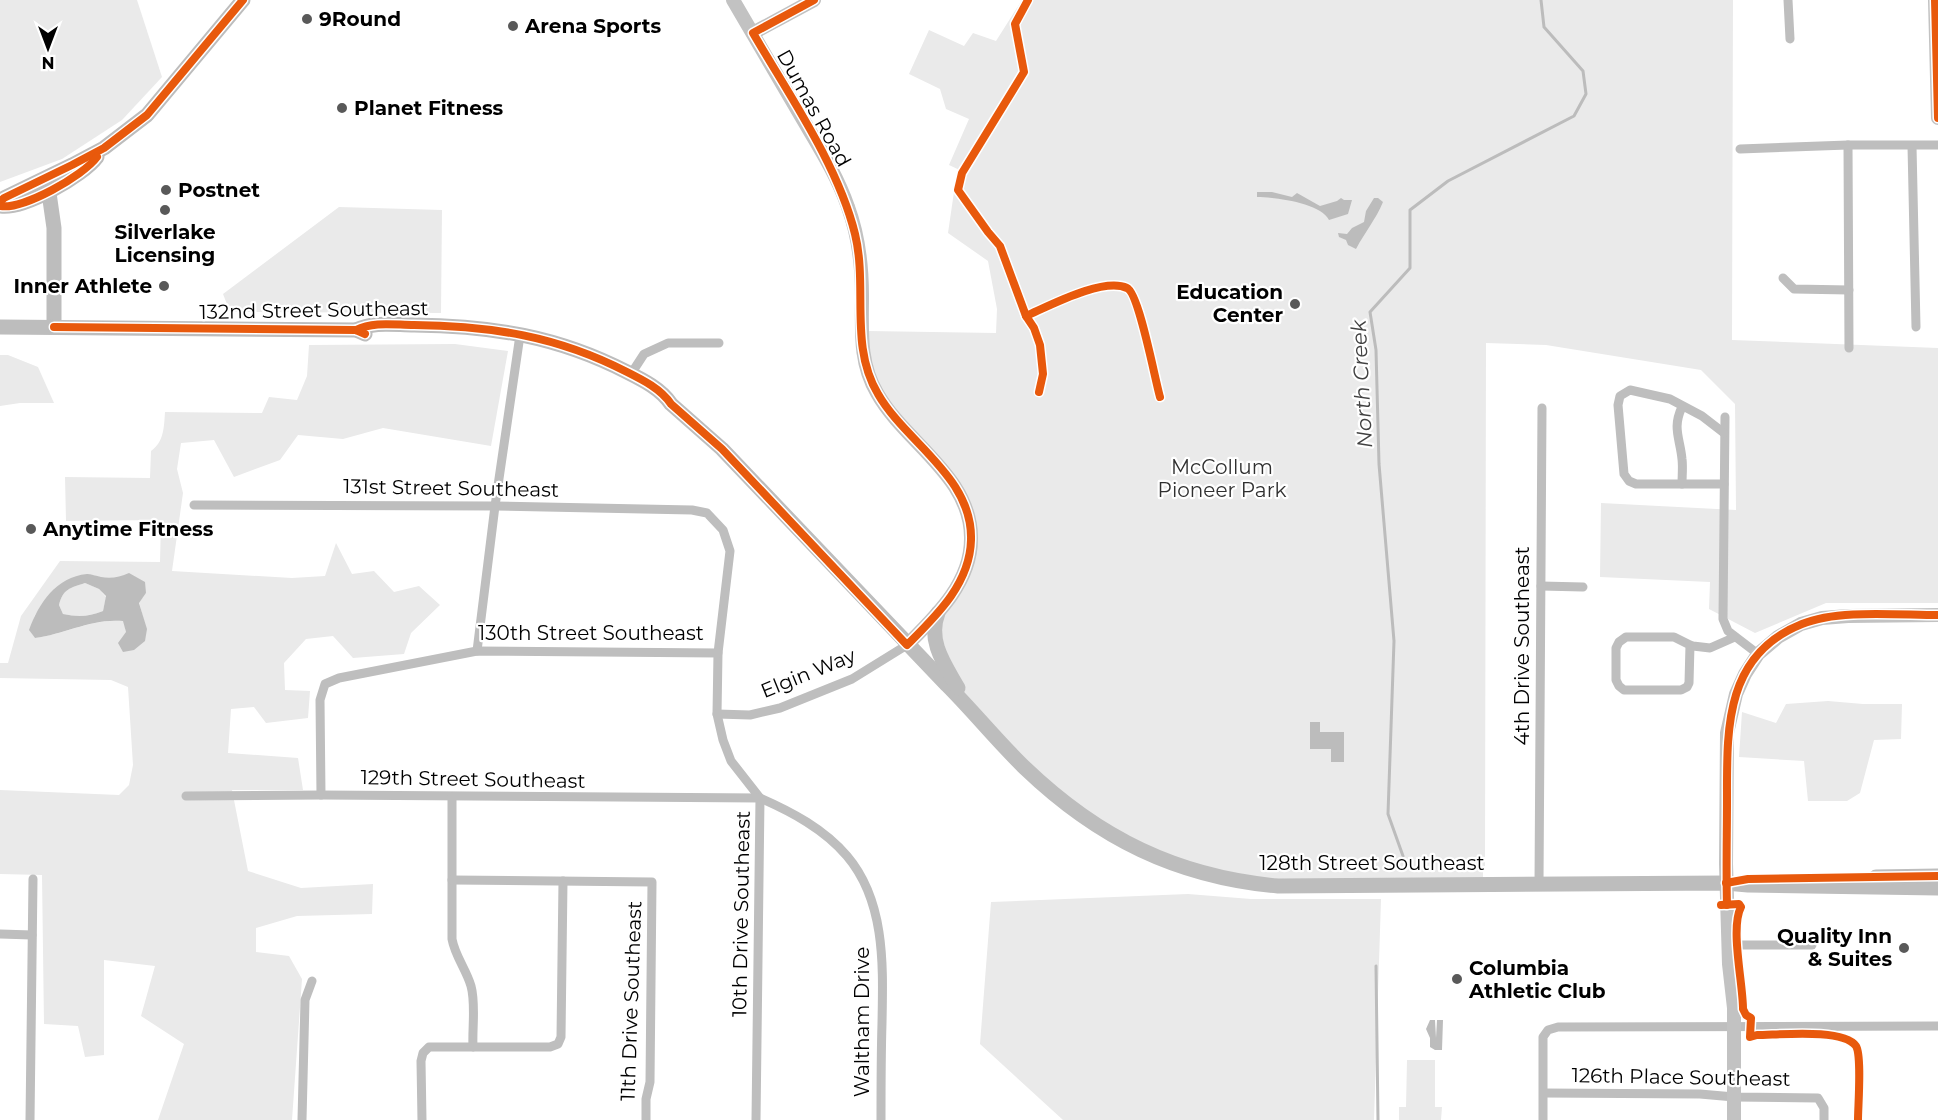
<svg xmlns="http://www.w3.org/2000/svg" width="1938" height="1120" font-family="Montserrat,sans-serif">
	<rect width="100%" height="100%" fill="#fff"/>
	<g fill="#eaeaea" fill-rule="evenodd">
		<path d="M0,0H137L162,77L122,120L62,159L0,182Z"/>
		<path d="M1022,0H1733L1732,340L1938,348V603H1826L1755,633L1709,609L1710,582L1600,577L1601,503L1736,510L1735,404L1701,370L1546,345L1486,343L1485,866H1483V884L1231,880L1090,823L948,686L937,624L962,578L967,511L878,395L861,335H869L868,331L996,333L997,309L988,261L948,233L955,185L963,187L966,173L949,165L969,119L946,109L940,89L909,74L929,30L964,46L973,33L996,41Z"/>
		<path d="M339,207L442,210L441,313L230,312L223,294Z"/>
		<path d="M455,344L508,351L491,446L383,428L343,439L298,435L280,460L234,477L214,440L181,443L177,469L183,493L172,571L292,578L325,576L336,543L352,574L374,571L394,592L419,586L440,605L411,633L404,654L353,658L333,636L306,639L284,663L285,690L310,691L308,718L266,723L254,707L231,709L228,753L298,758L303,790H232L248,871L301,888L373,884L372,914L297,916L256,928V952L289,956L302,979L292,1120H158L184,1044L141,1016L155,966L104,960V1055L85,1057L78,1026L44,1024L42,875L0,874V790L119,795L129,785L133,765L128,687L111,680L0,678V663H8L21,616L60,561L160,562L161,520L66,521L65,477L150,478L151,451C164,442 164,427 165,412L262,413L269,397L297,400L307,376L309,345ZM90,574L102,578H116L146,593L139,602L146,629L126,632L124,621C92,618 66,634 35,638L30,631L35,615L55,588Z"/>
		<path d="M0,355H8L38,367L54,403H20L0,406Z"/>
		<path d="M85,583L99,589L106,597L103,611C88,617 78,617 63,614L59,605C63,589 70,588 85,583Z"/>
		<path d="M1828,701L1863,704H1902L1901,739L1874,740L1860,793L1847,801H1808L1804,761L1739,757L1742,712L1776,723L1786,704Z"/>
		<path d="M1188,894L1251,899H1381L1374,1120H1063L980,1044L991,902Z"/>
		<path d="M1407,1060H1435V1107H1442L1441,1120H1399V1107H1406Z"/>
	</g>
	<g fill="#bcbcbc" fill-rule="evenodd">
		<path d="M1257,192H1272L1292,197L1297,193L1320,206L1337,201L1341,198L1344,200H1352L1348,214L1329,220C1321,203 1275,197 1257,197Z"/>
		<path d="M1374,198H1378L1383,202C1376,219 1365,232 1356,249L1348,245L1346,240L1339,237L1338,233L1347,234L1352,228L1364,222L1366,211Z"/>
		<path d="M129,573L145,582L146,593L139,603L147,629L145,641L134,650L123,652L118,643L126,632L123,621C92,618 65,634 35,638L29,630C39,603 56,577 87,574C92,574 96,576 101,577C111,579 120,577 129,573ZM85,583L99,589L106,596L103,611C88,617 78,617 63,614L59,605C63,589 70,588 85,583Z"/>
		<path d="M1310,722H1320V732H1344V762H1331V749H1310Z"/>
		<path d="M1430,1020H1435L1436,1038L1437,1020H1443L1442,1050H1435L1430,1047V1038L1426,1029Z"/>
	</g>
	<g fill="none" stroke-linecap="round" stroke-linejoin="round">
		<g stroke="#bcbcbc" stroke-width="3">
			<path d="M1403,856L1388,814L1394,641L1379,464L1376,350L1370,312L1410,268V210L1448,181L1574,116L1586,94L1583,71L1544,27L1541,0"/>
			<path d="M1376,966L1378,1120"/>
		</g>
		<g stroke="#bebebe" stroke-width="9">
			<path d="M1788,0L1790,39"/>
			<path d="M1848,145L1849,348"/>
			<path d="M1912,146L1916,327"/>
			<path d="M1740,149L1848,145H1938"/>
			<path d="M1783,278L1794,289L1849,290"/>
			<path d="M631,374L644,354L668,343H719"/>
			<path d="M1682,407C1672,428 1680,438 1682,459C1683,467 1682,476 1682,484"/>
			<path d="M1725,417L1723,619L1728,631L1758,654"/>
			<path d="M1724,484H1636L1629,481L1624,474L1618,405L1620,396L1630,390L1670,399L1702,416L1724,433"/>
			<path d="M194,505L495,506L692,510L707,513L723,530L730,551L718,653L717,714L723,740L731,761L760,798L756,1120"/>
			<path d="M1541,586L1583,587"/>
			<path d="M1690,645L1689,683L1687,687L1681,690H1624L1619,686L1616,680V648L1619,642L1626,637H1674L1690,645L1693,646L1710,648L1735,637"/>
			<path d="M477,651L495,506L519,342"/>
			<path d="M717,714L750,715L780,708L852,679L907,645"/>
			<path d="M321,795L320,700L325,684L339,678L477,651L718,653"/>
			<path d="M186,796L321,795L760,798C792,812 824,829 847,856C886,902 883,967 882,1023C881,1056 881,1088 881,1120"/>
			<path d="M452,797V939C455,956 466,969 471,986C476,1004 472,1028 473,1047"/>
			<path d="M452,880L652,882L650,1082L646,1099V1120"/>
			<path d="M1539,884L1542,408"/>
			<path d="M0,934L32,935"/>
			<path d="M1730,945H1812"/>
			<path d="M1544,1093L1700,1094L1734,1097L1818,1098L1824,1108V1120"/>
			<path d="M30,1120L33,879"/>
			<path d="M302,1120L305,1000L312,981"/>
			<path d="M422,1120L421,1061L423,1053L429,1047H550L558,1044L561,1037L563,881"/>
			<path d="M1543,1120V1037L1548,1030L1558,1027L1938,1026"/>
		</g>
		<g stroke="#c2c2c2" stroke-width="14">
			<path d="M733,0C756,39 779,79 802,118C819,147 837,175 848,207C858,234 862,267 862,296C862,331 859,362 877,393C905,443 972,476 971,539C971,583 936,616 907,645"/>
			<path d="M1935,0L1938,118"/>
			<path d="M753,33L814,0"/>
			<path d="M1734,1120V1008L1729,964L1726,864L1727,733L1736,694L1745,674L1758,654L1778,637L1801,624L1822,618L1848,616L1938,615"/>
		</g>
		<g stroke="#bdbdbd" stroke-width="15">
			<path d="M49,193L54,228V327"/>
			<path d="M0,202L4,198L72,165L104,148L147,115L243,0"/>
			<path d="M0,206C23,210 83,176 97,157"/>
			<path d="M0,327L356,330L365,334"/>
			<path d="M356,330C374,321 395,325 414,325C492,326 557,336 627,372C643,380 661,389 671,404L722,449C797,528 872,607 947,685C974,712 998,742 1025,768C1098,838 1177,877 1278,886L1726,883L1748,885L1938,888"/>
			<path d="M938,613C927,641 945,665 958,688"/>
			<path d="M1876,877L1938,876"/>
		</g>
		<g stroke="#fff" stroke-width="11">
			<g id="cycleway">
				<path d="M1028,0L1015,24L1024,72L962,173L958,190L988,232L1000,246L1026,316L1034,328L1040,345L1043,374L1039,392"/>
				<path d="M1935,0L1938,118"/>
				<path d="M0,202L4,198L72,165L104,148L147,115L243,0"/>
				<path d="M0,206C23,210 83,176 97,157"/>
				<path d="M1026,316C1049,306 1103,277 1127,288C1139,293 1155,380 1160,397"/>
				<path d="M54,327L356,330L365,334"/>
				<path d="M356,330C374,321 395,325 414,325C492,326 557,336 627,372C643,380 661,389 671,404L722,449L907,645C936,616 970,584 971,540C973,477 906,443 878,394C849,346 868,287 855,234C838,165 789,95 753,33L814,0"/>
				<path d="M1726,883L1748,879L1938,876"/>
				<path d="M1721,905L1739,904L1741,907C1730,928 1743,983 1743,1009L1746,1015L1751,1018L1750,1037L1757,1035C1778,1035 1843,1028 1856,1046C1862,1056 1858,1106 1858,1120"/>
				<path d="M1727,905C1726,870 1727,835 1727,800C1727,730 1724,655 1802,624C1838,609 1898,615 1938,615"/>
			</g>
		</g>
		<use href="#cycleway" stroke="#e8590c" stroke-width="8"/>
	</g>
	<g fill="#595959" stroke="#fff" stroke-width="2">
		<circle cx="307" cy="19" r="6"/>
		<circle cx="513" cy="26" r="6"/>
		<circle cx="342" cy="108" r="6"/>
		<circle cx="166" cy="190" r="6"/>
		<circle cx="165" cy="210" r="6"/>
		<circle cx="164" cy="286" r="6"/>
		<circle cx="1295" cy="304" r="6"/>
		<circle cx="31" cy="529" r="6"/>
		<circle cx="1904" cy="948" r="6"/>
		<circle cx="1457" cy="979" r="6"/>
	</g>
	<g text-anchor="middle" stroke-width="4.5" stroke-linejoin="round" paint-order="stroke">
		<g font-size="20" font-weight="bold" fill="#000" stroke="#fff" text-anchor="start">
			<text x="319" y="26">9Round</text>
			<text x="525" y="33">Arena Sports</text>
			<text x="354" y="115">Planet Fitness</text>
			<text x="178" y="197">Postnet</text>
			<text x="165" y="239" text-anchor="middle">Silverlake<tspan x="165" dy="23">Licensing</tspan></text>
			<text x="152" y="293" text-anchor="end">Inner Athlete</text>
			<text x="1283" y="299" text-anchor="end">Education<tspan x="1283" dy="23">Center</tspan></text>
			<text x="43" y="536">Anytime Fitness</text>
			<text x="1892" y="943" text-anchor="end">Quality Inn<tspan x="1892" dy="23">&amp; Suites</tspan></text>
			<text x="1469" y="975">Columbia<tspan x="1469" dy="23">Athletic Club</tspan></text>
		</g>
		<g font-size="20" fill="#000" stroke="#fff">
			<text transform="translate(814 108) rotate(61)" y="7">Dumas Road</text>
			<text transform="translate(314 310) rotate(-1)" y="7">132nd Street Southeast</text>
			<text transform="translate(451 488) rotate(1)" y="7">131st Street Southeast</text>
			<text x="591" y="640">130th Street Southeast</text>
			<text transform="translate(1522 646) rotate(-90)" y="7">4th Drive Southeast</text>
			<text transform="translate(808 673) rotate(-22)" y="7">Elgin Way</text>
			<text transform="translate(473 779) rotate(1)" y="7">129th Street Southeast</text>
			<text x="1372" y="870">128th Street Southeast</text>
			<text transform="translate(741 914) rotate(-89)" y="7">10th Drive Southeast</text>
			<text transform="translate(631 1001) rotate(-88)" y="7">11th Drive Southeast</text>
			<text transform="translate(862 1022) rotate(-90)" y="7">Waltham Drive</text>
			<text transform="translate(1681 1077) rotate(1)" y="7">126th Place Southeast</text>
		</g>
		<g font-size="20" fill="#303030" stroke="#fff">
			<text x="1222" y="474">McCollum<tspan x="1222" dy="23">Pioneer Park</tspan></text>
		</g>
		<g font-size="21" font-style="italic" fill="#414141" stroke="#fff">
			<text transform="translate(1362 384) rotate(-93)" y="7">North Creek</text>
		</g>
	</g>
	<g transform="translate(48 48) rotate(180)" stroke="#ffffff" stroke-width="4.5" paint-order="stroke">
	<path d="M0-4.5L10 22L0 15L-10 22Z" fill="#000000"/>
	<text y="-9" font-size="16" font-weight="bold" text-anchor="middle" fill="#000000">N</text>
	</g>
</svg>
